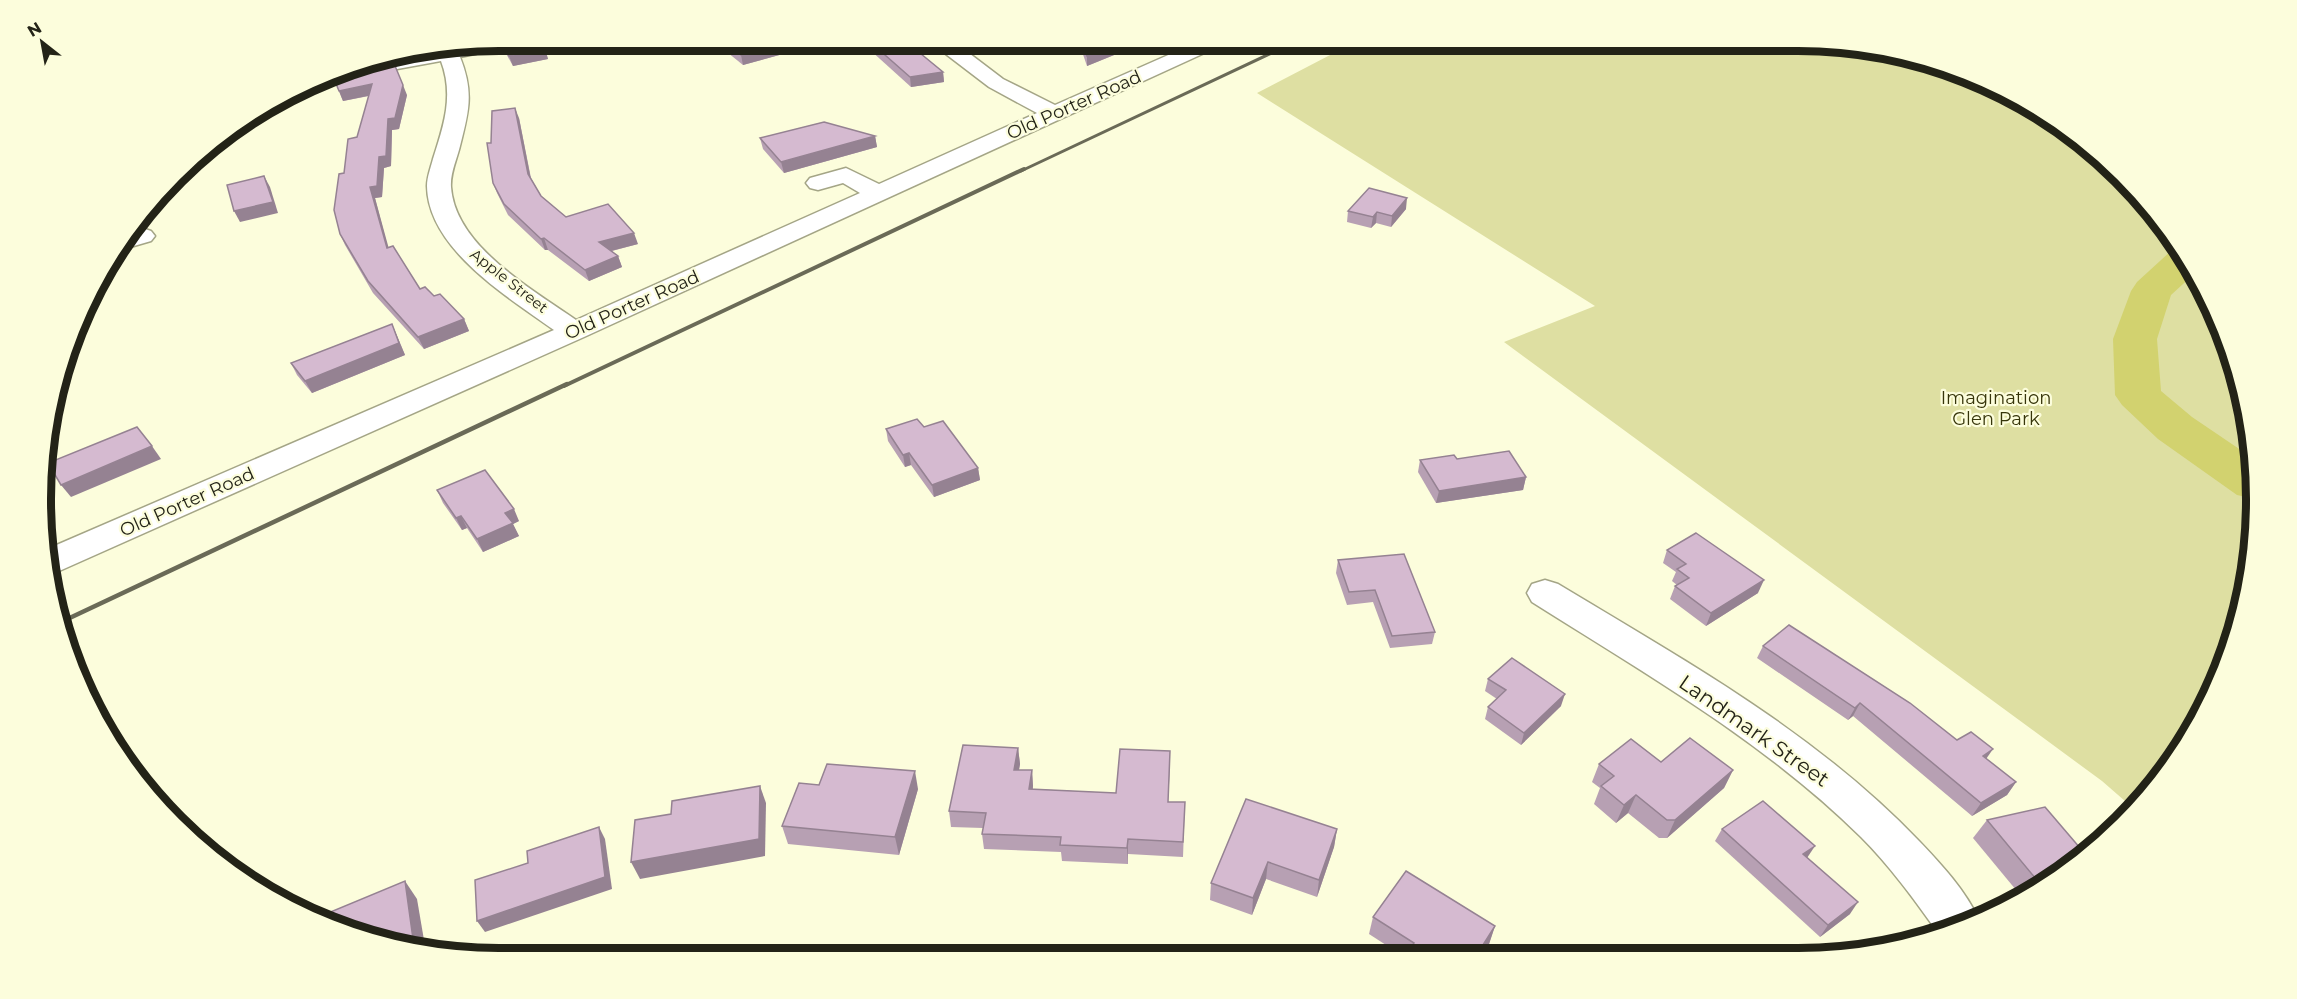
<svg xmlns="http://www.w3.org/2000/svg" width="2297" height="999" font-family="Montserrat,sans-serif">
	<rect width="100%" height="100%" fill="#fcfddc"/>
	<path fill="#dedfa2" d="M1357,41H1798L1945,65L2027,102L2100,155L2162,220L2209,297L2241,381L2256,470L2253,560L2232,647L2162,779L2133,808L2102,781L1504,342L1595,306L1257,93Z"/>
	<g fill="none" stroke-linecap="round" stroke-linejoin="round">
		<path fill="#d2d26f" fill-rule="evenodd" d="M2179,249L2195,273L2171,295L2157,339L2161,391L2192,417L2254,459L2255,499L2237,495L2158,439L2122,405L2115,395L2113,339L2131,291L2137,282L2172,250Z"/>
		<g stroke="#a4a586" stroke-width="3">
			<g id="minor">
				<path d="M500,40L523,41L520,45L460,57C474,92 469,111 460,146C457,159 450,173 451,187C455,246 532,289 576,320L860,193L843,183L818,190L810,188L806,183L810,178L846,168L879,184L1037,113L989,87L934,45L931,41H953L1003,79L1055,105L1200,41H1225L1222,45L584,337L48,576L45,550L554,330C508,297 428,249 427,186C427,177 431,167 433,159C444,125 454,95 441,61L326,82L318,80L352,65Z"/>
				<path d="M142,228L151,231L155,236L151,241L127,248L122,246L135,230Z"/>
				<path d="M1545,580L1558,584C1684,660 1816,733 1919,841C1941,864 1966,891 1979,920L1938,933C1914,899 1890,866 1861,837C1765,742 1646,674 1532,602L1527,593L1532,584Z"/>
			</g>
		</g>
		<use href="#minor" fill="#fff" fill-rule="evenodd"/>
		<path stroke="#6a6a57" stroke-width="3" d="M1021,171L1297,41"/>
		<path stroke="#6a6a57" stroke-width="4" d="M564,386L1024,169"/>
		<path stroke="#6a6a57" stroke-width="4.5" d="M59,623L567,384"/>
	</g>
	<g fill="#b7a0b3">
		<path d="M598,40H647L605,50Z"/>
		<path d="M712,40H834L743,65Z"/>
		<path d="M859,40H904L943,72L944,82L911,87Z"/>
		<path d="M1078,40H1151L1087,66Z"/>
		<path d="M501,41L545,49L548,59L513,66L504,50Z"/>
		<path d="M332,74L407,95L399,129L392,130L391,166L384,168L382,197L375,198L388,248L420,289L434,296L464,319L469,331L424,349L373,293L345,245L340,234L344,173L357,137L369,96L343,101Z"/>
		<path d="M519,118L531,178L541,196L566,217L638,244L612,251L618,256L622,267L589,281L548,250H545L508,215L497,193L493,183L491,143Z"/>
		<path d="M875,136L877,147L784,173L763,149L760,138Z"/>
		<path d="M1406,209L1391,227L1376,223L1371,228L1347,222L1348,211Z"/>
		<path d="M392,324L405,355L312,393L297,375L291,363Z"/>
		<path d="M924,427L978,468L980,480L934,497L911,465L905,467L888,441L886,429Z"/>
		<path d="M1457,459L1526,477L1523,490L1436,503L1418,472L1420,460Z"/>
		<path d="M437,490L519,521L513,524L519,536L483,552L467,528L462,530L443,503Z"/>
		<path d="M1667,550L1758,593L1706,626L1670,599L1675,586L1677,585L1672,581L1676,572L1663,563Z"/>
		<path d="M1338,560L1435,632L1432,644L1390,648L1373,602L1347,605L1336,573Z"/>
		<path d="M1763,646L1957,740L2016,782L2007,795L1972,816L1853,716L1848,720L1757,658Z"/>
		<path d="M1488,679L1561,706L1521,745L1485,719L1488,707L1497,699L1485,691Z"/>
		<path d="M1018,748L1020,764L1019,770H1032L1033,789L1116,793L1170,767L1168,802H1185L1183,857L1128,854V864L1062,861L1061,852L984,849L982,834L983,828L951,827L949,811Z"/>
		<path d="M1661,762L1733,770L1724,788L1667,838H1659L1628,813L1616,823L1594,804L1600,788L1592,782L1599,764Z"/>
		<path d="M819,785L918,789L899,855L788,844L782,826Z"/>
		<path d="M1987,820L2077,863L2021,896L1973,838Z"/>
		<path d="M1337,829L1334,847L1317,897L1266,879L1252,915L1210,900L1211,883Z"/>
		<path d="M1722,829L1807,858L1850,914L1820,937L1715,841Z"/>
		<path d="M1373,917L1495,926L1489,944L1481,956H1403L1369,934Z"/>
	</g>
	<g fill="#958292">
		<path d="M602,40H647L605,50Z"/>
		<path d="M796,40H834L743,65L741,55Z"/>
		<path d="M1127,40H1151L1087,66V56Z"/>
		<path d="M545,49L548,59L513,66L509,56Z"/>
		<path d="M943,72L944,82L911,87L910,77Z"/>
		<path d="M372,84L377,94L343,101L339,91Z"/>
		<path d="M403,85L407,95L399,129L392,130L391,166L384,168L382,197L375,198L392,260L387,248L370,187L379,157L388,119Z"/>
		<path d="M515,108L519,118L532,185L528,174Z"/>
		<path d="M875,136L877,147L784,173L781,162Z"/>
		<path d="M264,176L270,187L278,213L240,222L234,211Z"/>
		<path d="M1407,198L1406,209L1391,227L1392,216Z"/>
		<path d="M1377,212L1376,223L1371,228L1373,217Z"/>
		<path d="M634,233L638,244L603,253L599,242Z"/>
		<path d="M544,238L548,250H545L541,239Z"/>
		<path d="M618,256L622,267L589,281L585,270Z"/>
		<path d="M464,319L469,331L424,349L418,337Z"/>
		<path d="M392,324L405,355L312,393L305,381Z"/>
		<path d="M152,446L161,459L71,497L61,485Z"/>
		<path d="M909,453L911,465L905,467L903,455Z"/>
		<path d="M978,468L980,480L934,497L932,485Z"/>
		<path d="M1526,477L1523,490L1436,503L1439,491Z"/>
		<path d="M514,509L519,521L513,524L519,536L483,552L477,539L505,513Z"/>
		<path d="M461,516L467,528L462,530L456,518Z"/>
		<path d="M1764,580L1758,593L1706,626L1711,613Z"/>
		<path d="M1565,694L1561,706L1521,745L1524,733Z"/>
		<path d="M1860,703L1853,716L1848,720L1855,708Z"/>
		<path d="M1018,748L1020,764L1016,785L1014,770Z"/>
		<path d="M1993,749L1984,762L1983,756Z"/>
		<path d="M1032,770L1033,786L1031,804L1029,789Z"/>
		<path d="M1733,770L1724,788L1667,838L1675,820Z"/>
		<path d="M915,771L918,789L899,855L895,837Z"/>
		<path d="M2016,782L2007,795L1972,816L1981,803Z"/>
		<path d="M760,786L766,803L765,856L640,879L631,862Z"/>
		<path d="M1636,795L1628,813L1616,823L1624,805Z"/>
		<path d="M599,827L605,839L612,889L485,932L477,921Z"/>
		<path d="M1337,829L1334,847L1317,897L1319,880Z"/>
		<path d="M1128,839V864L1127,848Z"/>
		<path d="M1815,846L1807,858L1803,854Z"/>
		<path d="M1268,862L1266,879L1252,915L1253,898Z"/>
		<path d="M405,881L417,899L425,946L404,943Z"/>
		<path d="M1858,902L1850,914L1820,937L1828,925Z"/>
		<path d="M1495,926L1489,944L1481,956H1476Z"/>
	</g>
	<g fill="#d5bad0" stroke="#958292" stroke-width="1.5">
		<path d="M540,40L545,49L509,56L501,41Z"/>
		<path d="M722,40H796L741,55Z"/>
		<path d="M868,40H904L943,72L910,77Z"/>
		<path d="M1081,40H1127L1087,56Z"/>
		<path d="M393,61L403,85L395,118L388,119L386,156L379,157L377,186L370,187L387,248L393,246L420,289L425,287L434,296L440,294L464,319L418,337L368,281L340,234L334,210L339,174L344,173L348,139L357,137L372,84L339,91L332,74L338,71Z"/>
		<path d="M515,108L528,174L541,196L566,217L608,204L634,233L599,242L618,256L585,270L544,238L541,239L504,204L493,183L487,143H491L492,111Z"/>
		<path d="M824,122L875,136L781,162L760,138Z"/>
		<path d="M264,176L273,202L234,211L227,185Z"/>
		<path d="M1369,188L1407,198L1392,216L1377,212L1373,217L1348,211Z"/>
		<path d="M392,324L399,343L305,381L291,363Z"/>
		<path d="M917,419L924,427L943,421L978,468L932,485L909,453L903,455L886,429Z"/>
		<path d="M137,427L152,446L61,485L48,463Z"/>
		<path d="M1509,451L1526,477L1439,491L1420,460L1454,455L1457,459Z"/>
		<path d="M485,470L514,509L505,513L513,523L477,539L461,516L456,518L437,490Z"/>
		<path d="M1696,533L1764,580L1711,613L1675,586L1689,578L1677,569L1686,564L1667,550Z"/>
		<path d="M1404,554L1435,632L1392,636L1375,590L1349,592L1338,560Z"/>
		<path d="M1789,625L1910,703L1957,740L1971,732L1993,749L1983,756L2016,782L1981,803L1860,703L1855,708L1763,646Z"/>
		<path d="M1512,658L1565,694L1524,733L1488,707L1506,690L1488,679Z"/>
		<path d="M1690,738L1733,770L1675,820H1667L1636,795L1624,805L1601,786L1614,776L1599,764L1631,739L1661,762Z"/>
		<path d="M963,745L1018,748L1014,770H1032L1029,789L1116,793L1120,749L1170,751L1168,802H1185L1183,842L1128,839L1127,848L1060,845L1061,837L982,834L986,813L949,811Z"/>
		<path d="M827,764L915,771L895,837L782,826L799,783L819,785Z"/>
		<path d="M760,786L759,839L631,862L635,820L671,814L672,801Z"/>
		<path d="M1246,799L1337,829L1319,880L1268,862L1253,898L1211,883Z"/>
		<path d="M1763,801L1815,846L1803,854L1858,902L1828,925L1722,829Z"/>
		<path d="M2045,807L2086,855L2077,863L2041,885L1987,820Z"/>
		<path d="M599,827L605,877L477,921L475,880L528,863L527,851Z"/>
		<path d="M1406,871L1495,926L1476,956H1405L1414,943L1373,917Z"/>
		<path d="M405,881L413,939L404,943L352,934L316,918Z"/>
	</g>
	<g text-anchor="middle" stroke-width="4.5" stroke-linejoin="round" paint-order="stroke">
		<g font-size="15" fill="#232317" stroke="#fcfddc">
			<text transform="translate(509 281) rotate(38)" y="5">Apple Street</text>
		</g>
		<g font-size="18" fill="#232317" stroke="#fcfddc">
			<text transform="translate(1074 105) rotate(-24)" y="6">Old Porter Road</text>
			<text transform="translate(632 305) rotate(-24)" y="6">Old Porter Road</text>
			<text transform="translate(187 502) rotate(-24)" y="6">Old Porter Road</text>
		</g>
		<g font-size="18" fill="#36350a" stroke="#fcfddc">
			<text x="1996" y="404">Imagination<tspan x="1996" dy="21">Glen Park</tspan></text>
		</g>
		<g font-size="21" fill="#232317" stroke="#fcfddc">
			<text transform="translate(1754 731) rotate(35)" y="7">Landmark Street</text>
		</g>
	</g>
	<path d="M0 0H2297V999H0ZM499 51H1798A448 448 0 0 1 2246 499V500A448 448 0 0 1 1798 948H499A448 448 0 0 1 51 500V499A448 448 0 0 1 499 51Z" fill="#fcfddc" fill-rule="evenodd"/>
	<path fill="none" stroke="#232317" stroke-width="8" d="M499 51H1798A448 448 0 0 1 2246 499V500A448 448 0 0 1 1798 948H499A448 448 0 0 1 51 500V499A448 448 0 0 1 499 51Z"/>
	<g transform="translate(42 42) rotate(329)" stroke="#fcfddc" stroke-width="4.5" paint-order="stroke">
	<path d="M0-4.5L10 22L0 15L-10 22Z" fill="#232317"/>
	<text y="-9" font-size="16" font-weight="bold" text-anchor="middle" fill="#232317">N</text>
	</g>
</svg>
